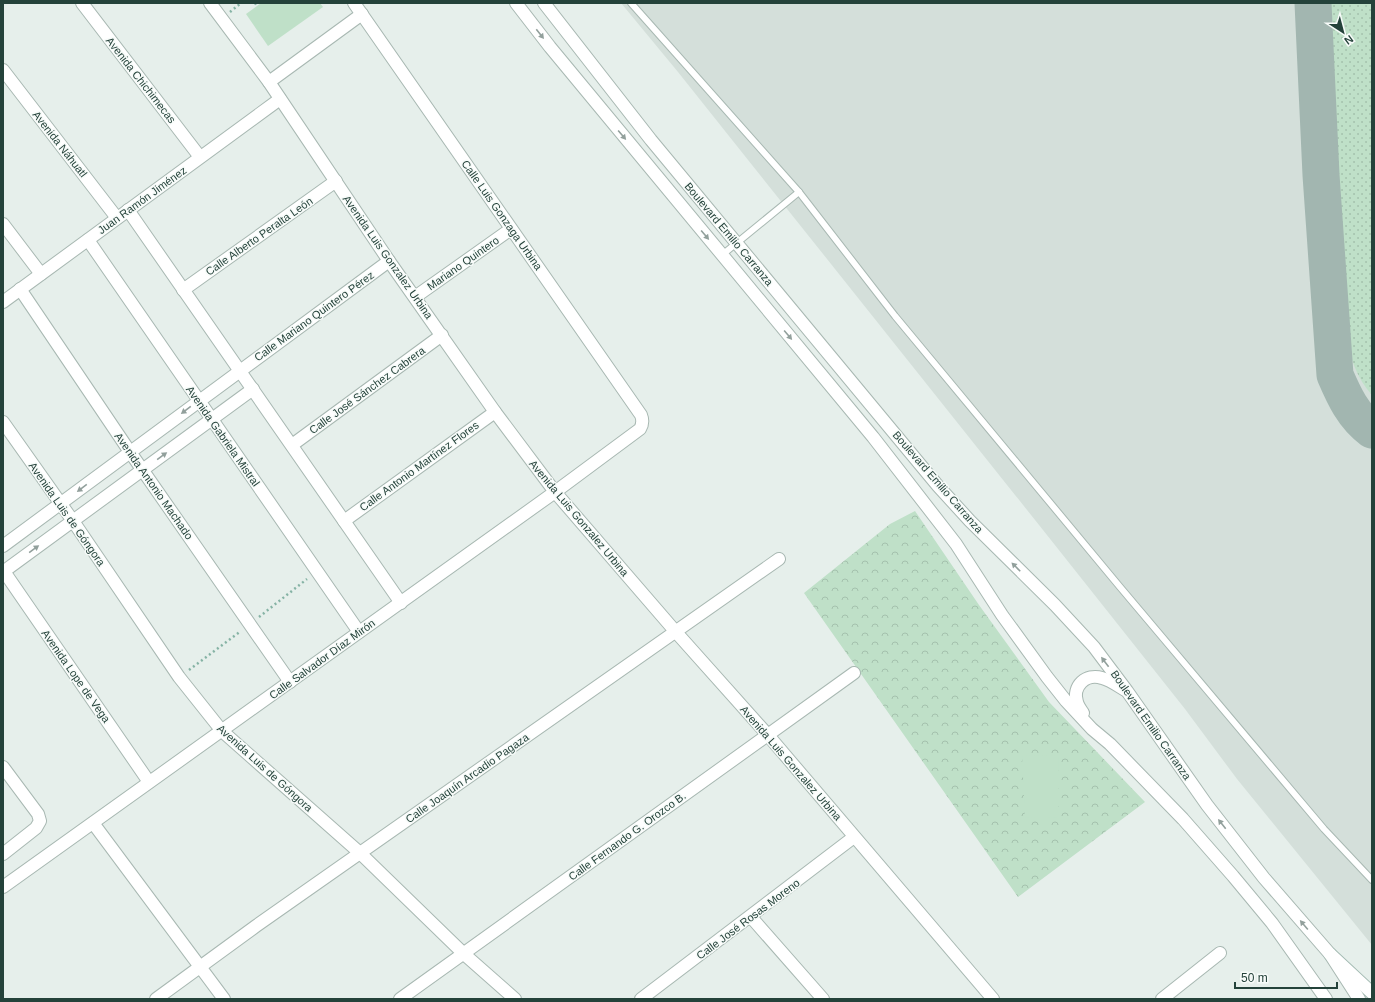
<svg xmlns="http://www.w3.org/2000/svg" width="1375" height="1002" font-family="Arial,sans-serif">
	<defs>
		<pattern id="grass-dots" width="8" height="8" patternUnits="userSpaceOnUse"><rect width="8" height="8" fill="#bfe0c8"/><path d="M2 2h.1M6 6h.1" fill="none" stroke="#a4c1ad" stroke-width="1.8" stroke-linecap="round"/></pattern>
		<pattern id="park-crowns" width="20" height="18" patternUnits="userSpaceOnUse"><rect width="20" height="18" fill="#bfe0c8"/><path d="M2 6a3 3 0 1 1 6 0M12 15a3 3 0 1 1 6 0" fill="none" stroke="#a4c1ad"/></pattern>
	</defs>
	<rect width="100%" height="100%" fill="#e6efeb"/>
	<path fill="#d4dfda" d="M621,3H1372V945L1237,779L1185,709L1043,530L678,72Z"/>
	<path fill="url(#grass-dots)" d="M1325,3H1372V395C1342,362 1343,309 1338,267Z"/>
	<path fill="url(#park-crowns)" d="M915,511L979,605L1049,702L1145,802L1018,897L804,593L890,524Z"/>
	<g fill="#bfe0c8">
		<path d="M261,3H320L323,7L268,46L246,14Z"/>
		<path d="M1022,755L1059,756L1058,817L1025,818Z"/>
	</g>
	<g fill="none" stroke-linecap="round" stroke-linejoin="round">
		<path stroke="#a2b6b0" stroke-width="37" d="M1313,3L1321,175L1335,375C1344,396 1353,416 1372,430"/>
		<g stroke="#a8b8b2" stroke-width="8">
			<g id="service">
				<path d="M631,3L799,192L895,316L1120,587L1324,829L1372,880"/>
				<path d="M722,255L799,192"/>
			</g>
		</g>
		<g stroke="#a8b8b2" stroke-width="14">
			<g id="minor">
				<path d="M82,3L200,157"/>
				<path d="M210,3L269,82L389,261L495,412L555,492L675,631L767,734L993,999"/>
				<path d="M3,70L117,218"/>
				<path d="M269,82L362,14"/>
				<path d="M128,210L401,603"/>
				<path d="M3,224L41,274"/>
				<path d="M88,240L359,632"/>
				<path d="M20,289L130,452L290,682"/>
				<path d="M183,290L336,181"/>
				<path d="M415,297L511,229"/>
				<path d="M3,302L280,99"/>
				<path d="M3,422L73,521L179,677L222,731L360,853L464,954L515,999"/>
				<path d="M292,445L442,335"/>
				<path d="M344,521L495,412"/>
				<path d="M3,546L389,261"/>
				<path d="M3,570L149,782"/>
				<path d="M3,572L253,389"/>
				<path d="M3,767L38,814L40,821L36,828L3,854"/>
				<path d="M93,823L224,999"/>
				<path d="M3,887L555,492L640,429C643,424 643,420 641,415L354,3"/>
				<path d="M751,917L823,999"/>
				<path d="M156,999L256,926L779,559"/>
				<path d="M400,999L854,673"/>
				<path d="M641,999L854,837"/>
				<path d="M1162,999L1220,953"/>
			</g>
		</g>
		<g stroke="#a8b8b2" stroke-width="14">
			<g id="tertiary">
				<path d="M516,3L550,47L873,437L956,544L1002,615L1047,677L1066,701L1092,729L1110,744L1183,819L1233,876L1272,923L1326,999"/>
				<path d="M544,3L651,140L938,486L970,521L1055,605L1094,647L1127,691L1207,805L1264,878L1330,954L1359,999"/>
				<path d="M1083,713C1081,710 1078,706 1077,702C1072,686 1086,673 1102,678C1110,680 1118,686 1125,690"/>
			</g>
		</g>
		<g stroke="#a4bbb3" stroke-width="14">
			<path id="secondary" d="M1330,954L1372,993"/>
		</g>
		<g stroke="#86b3a5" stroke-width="2.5" stroke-dasharray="2 3" stroke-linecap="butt">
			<path d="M255,3L257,6"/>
			<path d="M230,12L241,3"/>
			<path d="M259,617L307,579"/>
			<path d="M189,670L241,631"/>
		</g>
		<use href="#service" stroke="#fff" stroke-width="6"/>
		<use href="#minor" stroke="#fff" stroke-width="12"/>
		<use href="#tertiary" stroke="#fff" stroke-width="12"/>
		<use href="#secondary" stroke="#fff" stroke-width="12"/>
	</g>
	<defs><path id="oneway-solid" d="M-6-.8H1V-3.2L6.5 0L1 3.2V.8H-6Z"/></defs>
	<g fill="#92a09c">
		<use href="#oneway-solid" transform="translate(540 34) rotate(52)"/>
		<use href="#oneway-solid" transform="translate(622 135) rotate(50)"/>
		<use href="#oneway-solid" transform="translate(705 235) rotate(50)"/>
		<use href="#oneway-solid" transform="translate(788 335) rotate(50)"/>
		<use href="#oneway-solid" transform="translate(186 410) rotate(143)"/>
		<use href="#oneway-solid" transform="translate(162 456) rotate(-36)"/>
		<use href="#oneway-solid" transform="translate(82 488) rotate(143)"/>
		<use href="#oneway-solid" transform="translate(34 549) rotate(-36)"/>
		<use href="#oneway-solid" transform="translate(1016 567) rotate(-135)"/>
		<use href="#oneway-solid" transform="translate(1105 662) rotate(-127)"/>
		<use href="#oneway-solid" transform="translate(1222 824) rotate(-128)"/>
		<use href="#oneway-solid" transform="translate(1304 925) rotate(-130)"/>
	</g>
	<g text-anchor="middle" stroke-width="3" stroke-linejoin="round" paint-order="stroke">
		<g font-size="11" fill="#24423a" stroke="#f7fbf9">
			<text transform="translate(141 80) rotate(52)" y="4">Avenida Chichimecas</text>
			<text transform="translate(60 144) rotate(52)" y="4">Avenida Náhuatl</text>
			<text transform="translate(142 200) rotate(-36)" y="4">Juan Ramón Jiménez</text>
			<text transform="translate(502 215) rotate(55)" y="4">Calle Luis Gonzaga Urbina</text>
			<text transform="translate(729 234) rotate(50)" y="4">Boulevard Emilio Carranza</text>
			<text transform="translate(259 236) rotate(-35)" y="4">Calle Alberto Peralta León</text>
			<text transform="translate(388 257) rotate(55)" y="4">Avenida Luis Gonzalez Urbina</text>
			<text transform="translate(463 263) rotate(-35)" y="4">Mariano Quintero</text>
			<text transform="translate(314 316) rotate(-36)" y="4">Calle Mariano Quintero Pérez</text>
			<text transform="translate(367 390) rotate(-36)" y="4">Calle José Sánchez Cabrera</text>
			<text transform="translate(223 436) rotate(55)" y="4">Avenida Gabriela Mistral</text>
			<text transform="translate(419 466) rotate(-36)" y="4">Calle Antonio Martínez Flores</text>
			<text transform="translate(938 482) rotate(49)" y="4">Boulevard Emilio Carranza</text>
			<text transform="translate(154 486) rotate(55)" y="4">Avenida Antonio Machado</text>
			<text transform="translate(67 514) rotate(55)" y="4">Avenida Luis de Góngora</text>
			<text transform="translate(579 518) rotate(50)" y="4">Avenida Luis Gonzalez Urbina</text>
			<text transform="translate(322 659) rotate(-36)" y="4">Calle Salvador Díaz Mirón</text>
			<text transform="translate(76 676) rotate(55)" y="4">Avenida Lope de Vega</text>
			<text transform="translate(1151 725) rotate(55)" y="4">Boulevard Emilio Carranza</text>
			<text transform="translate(791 763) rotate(49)" y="4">Avenida Luis Gonzalez Urbina</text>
			<text transform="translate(265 768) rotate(42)" y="4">Avenida Luis de Góngora</text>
			<text transform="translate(467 778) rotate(-35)" y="4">Calle Joaquín Arcadio Pagaza</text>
			<text transform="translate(627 836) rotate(-36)" y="4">Calle Fernando G. Orozco B.</text>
			<text transform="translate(748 919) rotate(-37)" y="4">Calle José Rosas Moreno</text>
		</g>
	</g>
	<rect width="1375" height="1002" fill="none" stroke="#24423a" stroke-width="8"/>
	<g transform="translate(1343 32) rotate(144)" stroke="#f7fbf9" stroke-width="3" paint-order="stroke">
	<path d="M0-3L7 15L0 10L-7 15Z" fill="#24423a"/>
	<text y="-6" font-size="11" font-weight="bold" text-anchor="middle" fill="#24423a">N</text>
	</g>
	<path d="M1235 982v6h102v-6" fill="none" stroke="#24423a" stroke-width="2"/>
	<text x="1241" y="982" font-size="12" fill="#24423a" stroke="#f7fbf9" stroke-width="3" paint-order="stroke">50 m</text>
</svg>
